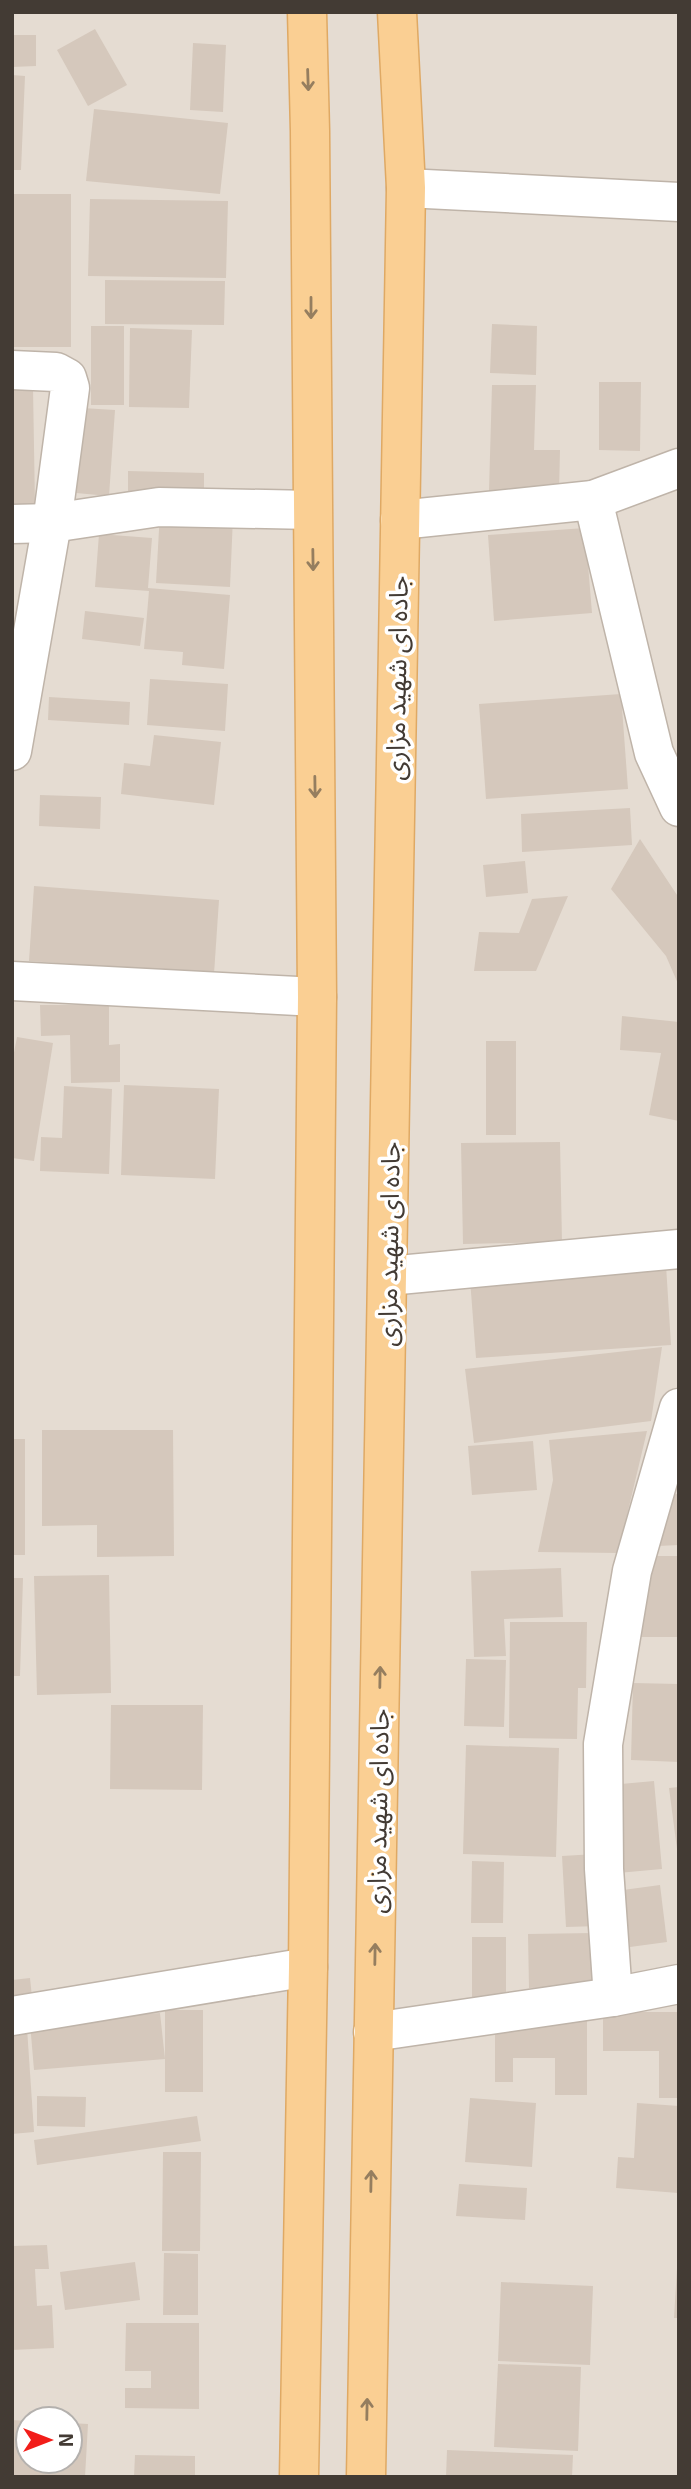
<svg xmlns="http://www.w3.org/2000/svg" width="691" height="2489" font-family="'Exo 2','Noto Sans Arabic',sans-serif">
	<rect width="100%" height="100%" fill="#f1ebe3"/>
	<path fill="#e5dcd2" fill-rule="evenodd" d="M12,12H679V2477H12ZM28,2419H70V2461H28Z"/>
	<g fill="#d5c8bc">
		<path d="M95,29L127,85L88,106L57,50Z"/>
		<path d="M12,35H36V66L12,67Z"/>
		<path d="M193,43L226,45L223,112L190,110Z"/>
		<path d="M12,75L25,76L21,170H12Z"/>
		<path d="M94,109L228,123L220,194L86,181Z"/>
		<rect x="12" y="194" width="59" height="153"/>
		<path d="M90,199L228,201L226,278L88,276Z"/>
		<path d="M105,280L225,281L224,325L105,324Z"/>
		<path d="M492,324L537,326L536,375L490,373Z"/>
		<rect x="91" y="326" width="33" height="79"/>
		<path d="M130,328L192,330L189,408L129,407Z"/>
		<path d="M599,382H641L640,451L599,450Z"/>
		<path d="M492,385H536L534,450H560L559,492L489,491Z"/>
		<path d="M33,387L35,506H12V388Z"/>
		<path d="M82,408L115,410L109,496L76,493Z"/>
		<path d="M128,471L204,473V498L128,496Z"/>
		<path d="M160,512L233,517L230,587L156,583Z"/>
		<path d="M585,528L592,613L494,621L488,535Z"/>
		<path d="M99,534L152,538L148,588L230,595L224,669L182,665L183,652L144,649L149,591L95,587Z"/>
		<path d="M85,611L144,618L140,646L82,639Z"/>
		<path d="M150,679L228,684L225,731L147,725Z"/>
		<path d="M621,694L628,789L486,799L479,704Z"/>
		<path d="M49,697L130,702L129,725L48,720Z"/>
		<path d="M154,735L221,742L214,805L121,794L124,763L150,766Z"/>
		<path d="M40,795L101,797L100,829L39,826Z"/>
		<path d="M630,808L632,845L522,852L521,814Z"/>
		<path d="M640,839L679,898V986L666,956L611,889Z"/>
		<path d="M525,861L528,893L486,897L483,865Z"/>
		<path d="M34,886L219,900L214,974L29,961Z"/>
		<path d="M568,896L536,971H474L479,932L519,933L532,899Z"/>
		<path d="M40,1005H109V1045L120,1044V1082L71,1083L70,1035L41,1036Z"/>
		<path d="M622,1016L679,1022V1121L649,1115L661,1053L620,1050Z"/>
		<path d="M17,1037L53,1043L34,1161L12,1158V1063Z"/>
		<rect x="486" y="1041" width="30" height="94"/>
		<path d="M124,1085L219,1089L215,1179L121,1175Z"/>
		<path d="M64,1086L112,1089L109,1174L40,1171L41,1137L62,1138Z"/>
		<path d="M560,1142L562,1242L463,1244L461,1143Z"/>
		<path d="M666,1265L671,1345L476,1358L470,1279Z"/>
		<path d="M662,1347L651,1421L474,1443L465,1369Z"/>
		<path d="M42,1430H173L174,1556L97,1557V1525L42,1526Z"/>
		<path d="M647,1431L618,1553L538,1552L553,1480L549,1440Z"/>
		<rect x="12" y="1439" width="13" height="116"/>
		<path d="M533,1441L537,1490L472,1495L468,1446Z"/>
		<path d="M679,1494V1545L658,1546L655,1495Z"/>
		<rect x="640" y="1556" width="39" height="81"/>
		<path d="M561,1568L563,1617L504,1619L506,1656L474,1657L471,1571Z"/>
		<path d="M109,1575L111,1693L37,1695L34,1576Z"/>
		<path d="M12,1578H23L20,1676H12Z"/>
		<path d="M510,1622H587L586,1688H578L577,1739L509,1738Z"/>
		<path d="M466,1659L506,1660L504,1727L464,1726Z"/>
		<path d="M633,1683L679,1684V1762L631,1760Z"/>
		<path d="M111,1705H203L202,1790L110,1789Z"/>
		<path d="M466,1745L559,1748L556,1857L463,1854Z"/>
		<path d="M654,1781L662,1869L618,1873L610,1785Z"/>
		<path d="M679,1787V1848L677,1849L669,1788Z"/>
		<path d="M596,1854L599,1926L566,1927L562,1856Z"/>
		<path d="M472,1861L504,1862L503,1923H471Z"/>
		<path d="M660,1885L667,1942L630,1947L623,1890Z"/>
		<path d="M593,1933L594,1986L529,1988L528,1934Z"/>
		<rect x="472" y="1937" width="34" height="63"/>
		<path d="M30,1978L33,2007L12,2010V1980Z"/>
		<rect x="165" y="2010" width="38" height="82"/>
		<path d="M603,2012H679V2098H659V2051H603Z"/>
		<path d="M160,2013L165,2059L34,2070L30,2023Z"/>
		<path d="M495,2019H587V2095H555V2058H513V2082H495Z"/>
		<path d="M27,2028L34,2132L12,2134V2029Z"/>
		<path d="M37,2096L86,2097L85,2127L37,2126Z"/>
		<path d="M470,2098L536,2103L532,2167L465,2162Z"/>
		<path d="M637,2103L679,2106L678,2193L616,2188L618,2157L634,2158Z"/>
		<path d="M197,2116L201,2141L37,2165L34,2140Z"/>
		<path d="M163,2152H201L200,2251H162Z"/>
		<path d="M459,2184L527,2188L525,2220L456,2216Z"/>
		<path d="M47,2245L49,2269H35L37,2306L52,2305L54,2348L12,2350V2246Z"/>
		<path d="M164,2253L198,2254V2315H163Z"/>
		<path d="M135,2262L140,2300L65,2310L60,2272Z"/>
		<path d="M677,2268H679V2318H674Z"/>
		<path d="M501,2282L593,2286L590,2365L498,2361Z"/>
		<path d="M126,2323H199V2409L125,2408V2388H151V2371H125Z"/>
		<path d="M498,2364L581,2367L578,2451L494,2447Z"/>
		<path d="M12,2420L28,2421V2461H70V2423L88,2424L85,2477H12Z"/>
		<path d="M447,2450L573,2455L572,2477H446Z"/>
		<path d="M135,2455L195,2456V2477H134Z"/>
	</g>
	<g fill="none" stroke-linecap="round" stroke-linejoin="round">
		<g stroke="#bfb4a9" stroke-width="41">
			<g id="minor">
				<path d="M406,188L679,202"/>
				<path d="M12,370L56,372L67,378L70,388L52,523L12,751"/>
				<path d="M593,500L654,753L679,807"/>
				<path d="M400,520L593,500L679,468"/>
				<path d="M12,524L52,523L159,507L312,510"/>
				<path d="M12,981L317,997"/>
				<path d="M388,1276L679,1249"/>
				<path d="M613,1997L604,1869L603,1744L632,1571L679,1408"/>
				<path d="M12,2016L308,1967"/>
				<path d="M373,2032L613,1997L679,1984"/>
			</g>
		</g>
		<g stroke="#dfa964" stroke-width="41">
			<g id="major">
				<path d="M299,2477L308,1967L317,997L310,131L307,12"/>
				<path d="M366,2477L406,188L397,12"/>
			</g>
		</g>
		<use href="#minor" stroke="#fff" stroke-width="38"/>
		<use href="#major" stroke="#facf93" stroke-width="38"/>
	</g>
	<defs><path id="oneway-shaft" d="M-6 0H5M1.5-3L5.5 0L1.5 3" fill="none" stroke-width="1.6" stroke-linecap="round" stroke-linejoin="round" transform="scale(1.75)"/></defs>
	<g stroke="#957e5f">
		<use href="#oneway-shaft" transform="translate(308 80) rotate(88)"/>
		<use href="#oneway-shaft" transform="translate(311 308) rotate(90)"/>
		<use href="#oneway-shaft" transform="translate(313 560) rotate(89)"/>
		<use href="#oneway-shaft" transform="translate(315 787) rotate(89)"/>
		<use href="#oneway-shaft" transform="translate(380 1677) rotate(-89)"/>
		<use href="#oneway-shaft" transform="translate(375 1954) rotate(-89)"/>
		<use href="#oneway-shaft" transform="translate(371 2181) rotate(-89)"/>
		<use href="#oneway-shaft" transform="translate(367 2409) rotate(-89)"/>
	</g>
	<g text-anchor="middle" stroke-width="7" stroke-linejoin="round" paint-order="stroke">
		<g font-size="26" fill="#433b34" stroke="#fff">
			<text transform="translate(397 678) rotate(-89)" y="9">جاده ای شهید مزاری</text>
			<text transform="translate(389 1244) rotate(-89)" y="9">جاده ای شهید مزاری</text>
			<text transform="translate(378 1811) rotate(-89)" y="9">جاده ای شهید مزاری</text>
		</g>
	</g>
	<rect width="691" height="2489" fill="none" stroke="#433b34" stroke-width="28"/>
	<g transform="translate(49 2440) rotate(90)"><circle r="33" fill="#ffffff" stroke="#b4b1ae" stroke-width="2"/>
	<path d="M0-5L12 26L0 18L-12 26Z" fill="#f21d19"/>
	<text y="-10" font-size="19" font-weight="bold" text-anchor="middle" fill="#433b34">N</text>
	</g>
</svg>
